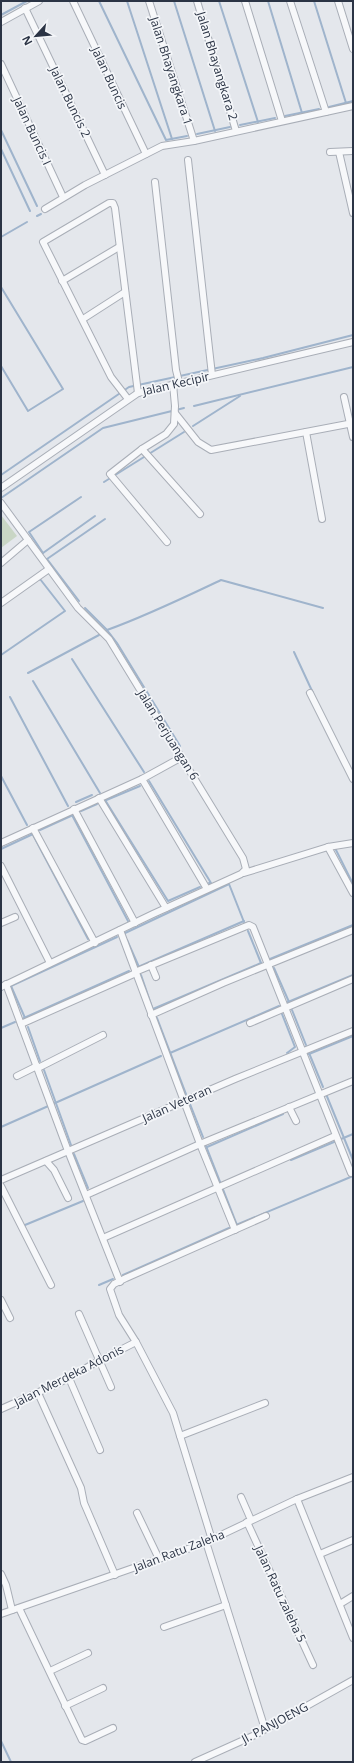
<svg xmlns="http://www.w3.org/2000/svg" width="354" height="1763" font-family="'Open Sans',sans-serif">
	<rect width="100%" height="100%" fill="#e4e7ec"/>
	<path fill="#c9d6c5" d="M1,515L17,536L1,548Z"/>
	<g fill="none" stroke-linecap="round" stroke-linejoin="round">
		<g stroke="#9fb4cc" stroke-width="2">
			<path d="M99,1L166,140L187,136"/>
			<path d="M127,1L172,139"/>
			<path d="M174,1L215,131"/>
			<path d="M219,1L258,122"/>
			<path d="M268,1L302,113"/>
			<path d="M314,1L346,103"/>
			<path d="M1,15L27,1"/>
			<path d="M329,107L353,101"/>
			<path d="M285,116L319,109"/>
			<path d="M240,125L275,118"/>
			<path d="M1,130L37,206"/>
			<path d="M197,134L230,127"/>
			<path d="M1,149L30,211"/>
			<path d="M37,216L41,214"/>
			<path d="M1,237L27,222"/>
			<path d="M1,287L63,389L28,411L1,366"/>
			<path d="M194,406L353,367"/>
			<path d="M193,426L240,396"/>
			<path d="M1,475L129,387L263,358L353,335"/>
			<path d="M104,482L184,432"/>
			<path d="M1,498L103,428L184,408"/>
			<path d="M43,553L29,532L81,497"/>
			<path d="M43,553L95,516"/>
			<path d="M47,559L105,519"/>
			<path d="M47,559L79,601"/>
			<path d="M85,608L107,630L117,643L180,746"/>
			<path d="M107,630C146,616 183,598 221,580L323,608"/>
			<path d="M294,652L313,693"/>
			<path d="M1,655L65,611L40,579L38,580"/>
			<path d="M72,659L144,772"/>
			<path d="M28,673L99,635"/>
			<path d="M33,681L100,793"/>
			<path d="M10,697L68,806"/>
			<path d="M1,776L27,825"/>
			<path d="M149,781L211,883H209"/>
			<path d="M105,800L168,901L200,887"/>
			<path d="M104,801L140,786"/>
			<path d="M76,802L92,795"/>
			<path d="M81,811L97,804"/>
			<path d="M72,815L128,921"/>
			<path d="M40,830L73,815"/>
			<path d="M32,833L88,939"/>
			<path d="M335,848L353,884"/>
			<path d="M1,849L33,834"/>
			<path d="M248,931L261,963"/>
			<path d="M123,934L229,884L244,922"/>
			<path d="M127,940L139,967"/>
			<path d="M270,959L353,925"/>
			<path d="M138,967L244,921"/>
			<path d="M274,968L289,1002"/>
			<path d="M141,975L153,1010"/>
			<path d="M11,986L117,937"/>
			<path d="M11,986L25,1018"/>
			<path d="M1,990H2"/>
			<path d="M288,1002L353,975"/>
			<path d="M153,1009L261,963"/>
			<path d="M292,1010L306,1045"/>
			<path d="M282,1014L295,1047L287,1053"/>
			<path d="M24,1018L129,971"/>
			<path d="M157,1018L186,1094"/>
			<path d="M28,1027L40,1061"/>
			<path d="M1,1028L15,1022"/>
			<path d="M170,1053L279,1006"/>
			<path d="M309,1053L323,1087"/>
			<path d="M309,1054L353,1036"/>
			<path d="M44,1070L71,1145"/>
			<path d="M326,1094L353,1160"/>
			<path d="M190,1104L203,1137"/>
			<path d="M1,1127L161,1056"/>
			<path d="M206,1146L237,1225"/>
			<path d="M207,1147L283,1114"/>
			<path d="M74,1154L88,1188"/>
			<path d="M291,1160L353,1134"/>
			<path d="M25,1225L83,1201"/>
			<path d="M236,1225L353,1176"/>
			<path d="M123,1275L229,1228"/>
			<path d="M99,1285L113,1279"/>
			<path d="M1,1741L11,1762"/>
		</g>
		<g stroke="#a9aeb7" stroke-width="8">
			<g id="minor">
				<path d="M73,1L146,154"/>
				<path d="M149,1L194,141"/>
				<path d="M197,1L236,131"/>
				<path d="M245,1L282,121"/>
				<path d="M290,1L326,112"/>
				<path d="M338,1L353,49"/>
				<path d="M25,8L105,175"/>
				<path d="M1,22L39,1"/>
				<path d="M1,64L63,197"/>
				<path d="M330,152L353,151"/>
				<path d="M339,152L353,213"/>
				<path d="M188,160L212,375"/>
				<path d="M155,182L176,370L179,382"/>
				<path d="M45,209L85,185L162,146L194,141L353,106"/>
				<path d="M62,281L119,247"/>
				<path d="M83,319L125,292"/>
				<path d="M344,397L353,437"/>
				<path d="M128,399L111,377L43,242L109,203H113L115,208L138,393"/>
				<path d="M175,413L198,442L211,450L353,423"/>
				<path d="M306,432L322,519"/>
				<path d="M142,449L200,514"/>
				<path d="M1,488L138,393L353,342"/>
				<path d="M1,503L78,608L109,639L243,858L246,869L241,874L153,914L1,987"/>
				<path d="M167,542L110,474L142,449L166,434L174,424L175,406L173,384"/>
				<path d="M1,563L28,540"/>
				<path d="M1,603L49,569"/>
				<path d="M310,693L353,779"/>
				<path d="M142,779L207,889"/>
				<path d="M99,798L166,908"/>
				<path d="M74,809L135,923"/>
				<path d="M33,828L95,943"/>
				<path d="M1,843L142,779L182,757"/>
				<path d="M328,847L353,893"/>
				<path d="M1,866L50,963"/>
				<path d="M244,873L328,847L353,843"/>
				<path d="M1,923L15,917"/>
				<path d="M120,930L200,1144L235,1230"/>
				<path d="M151,965L156,977"/>
				<path d="M135,972L249,925L253,927L351,1173"/>
				<path d="M6,984L68,1151L120,1282"/>
				<path d="M151,1015L223,983L353,930"/>
				<path d="M250,1023L353,979"/>
				<path d="M21,1024L136,973"/>
				<path d="M38,1068L103,1035"/>
				<path d="M17,1076L37,1066"/>
				<path d="M289,1107L296,1121"/>
				<path d="M46,1161L54,1170L68,1198"/>
				<path d="M1,1180L235,1079L353,1031"/>
				<path d="M1,1186L51,1285"/>
				<path d="M86,1195L200,1144L353,1081"/>
				<path d="M103,1238L335,1136"/>
				<path d="M1,1300L10,1318"/>
				<path d="M79,1314L111,1387"/>
				<path d="M69,1378L100,1450"/>
				<path d="M38,1393L81,1488L84,1503L115,1575"/>
				<path d="M1,1409L59,1383L93,1364L136,1342"/>
				<path d="M180,1436L265,1403"/>
				<path d="M241,1497L251,1520"/>
				<path d="M297,1499L353,1638"/>
				<path d="M137,1513L159,1559"/>
				<path d="M247,1522L313,1665"/>
				<path d="M212,1540L173,1413L136,1342L119,1315L110,1289L114,1284L126,1278L266,1216"/>
				<path d="M206,1542L265,1729"/>
				<path d="M320,1554L353,1540"/>
				<path d="M1,1574L6,1585L12,1610"/>
				<path d="M340,1604L353,1596"/>
				<path d="M19,1608L82,1740L85,1741L113,1728"/>
				<path d="M1,1614L202,1544L297,1499L353,1477"/>
				<path d="M164,1627L226,1605"/>
				<path d="M50,1671L88,1653"/>
				<path d="M65,1706L103,1688"/>
				<path d="M195,1762L255,1735L353,1680"/>
			</g>
		</g>
		<use href="#minor" stroke="#f7f8fa" stroke-width="6"/>
	</g>
	<g text-anchor="middle" stroke-width="3.5" stroke-linejoin="round" paint-order="stroke">
		<g font-size="12" fill="#2b3445" stroke="#f4f6f9">
			<text transform="translate(217 66) rotate(73)" y="4">Jalan Bhayangkara 2</text>
			<text transform="translate(171 71) rotate(72)" y="4">Jalan Bhayangkara 1</text>
			<text transform="translate(109 78) rotate(65)" y="4">Jalan Buncis</text>
			<text transform="translate(70 102) rotate(64)" y="4">Jalan Buncis 2</text>
			<text transform="translate(32 131) rotate(65)" y="4">Jalan Buncis I</text>
			<text transform="translate(176 384) rotate(-13)" y="4">Jalan Kecipir</text>
			<text transform="translate(168 735) rotate(58)" y="4">Jalan Perjuangan 6</text>
			<text transform="translate(177 1104) rotate(-24)" y="4">Jalan Veteran</text>
			<text transform="translate(69 1376) rotate(-27)" y="4">Jalan Merdeka Adonis</text>
			<text transform="translate(179 1551) rotate(-21)" y="4">Jalan Ratu Zaleha</text>
			<text transform="translate(280 1594) rotate(65)" y="4">Jalan Ratu zaleha 5</text>
			<text transform="translate(275 1723) rotate(-28)" y="4">Jl. PANJOENG</text>
		</g>
	</g>
	<rect width="354" height="1763" fill="none" stroke="#2b3445" stroke-width="4"/>
	<g transform="translate(36 36) rotate(243)" stroke="#f4f6f9" stroke-width="3" paint-order="stroke">
	<path d="M0-3L7 15L0 10L-7 15Z" fill="#2b3445"/>
	<text y="-6" font-size="11" font-weight="bold" text-anchor="middle" fill="#2b3445">N</text>
	</g>
</svg>
